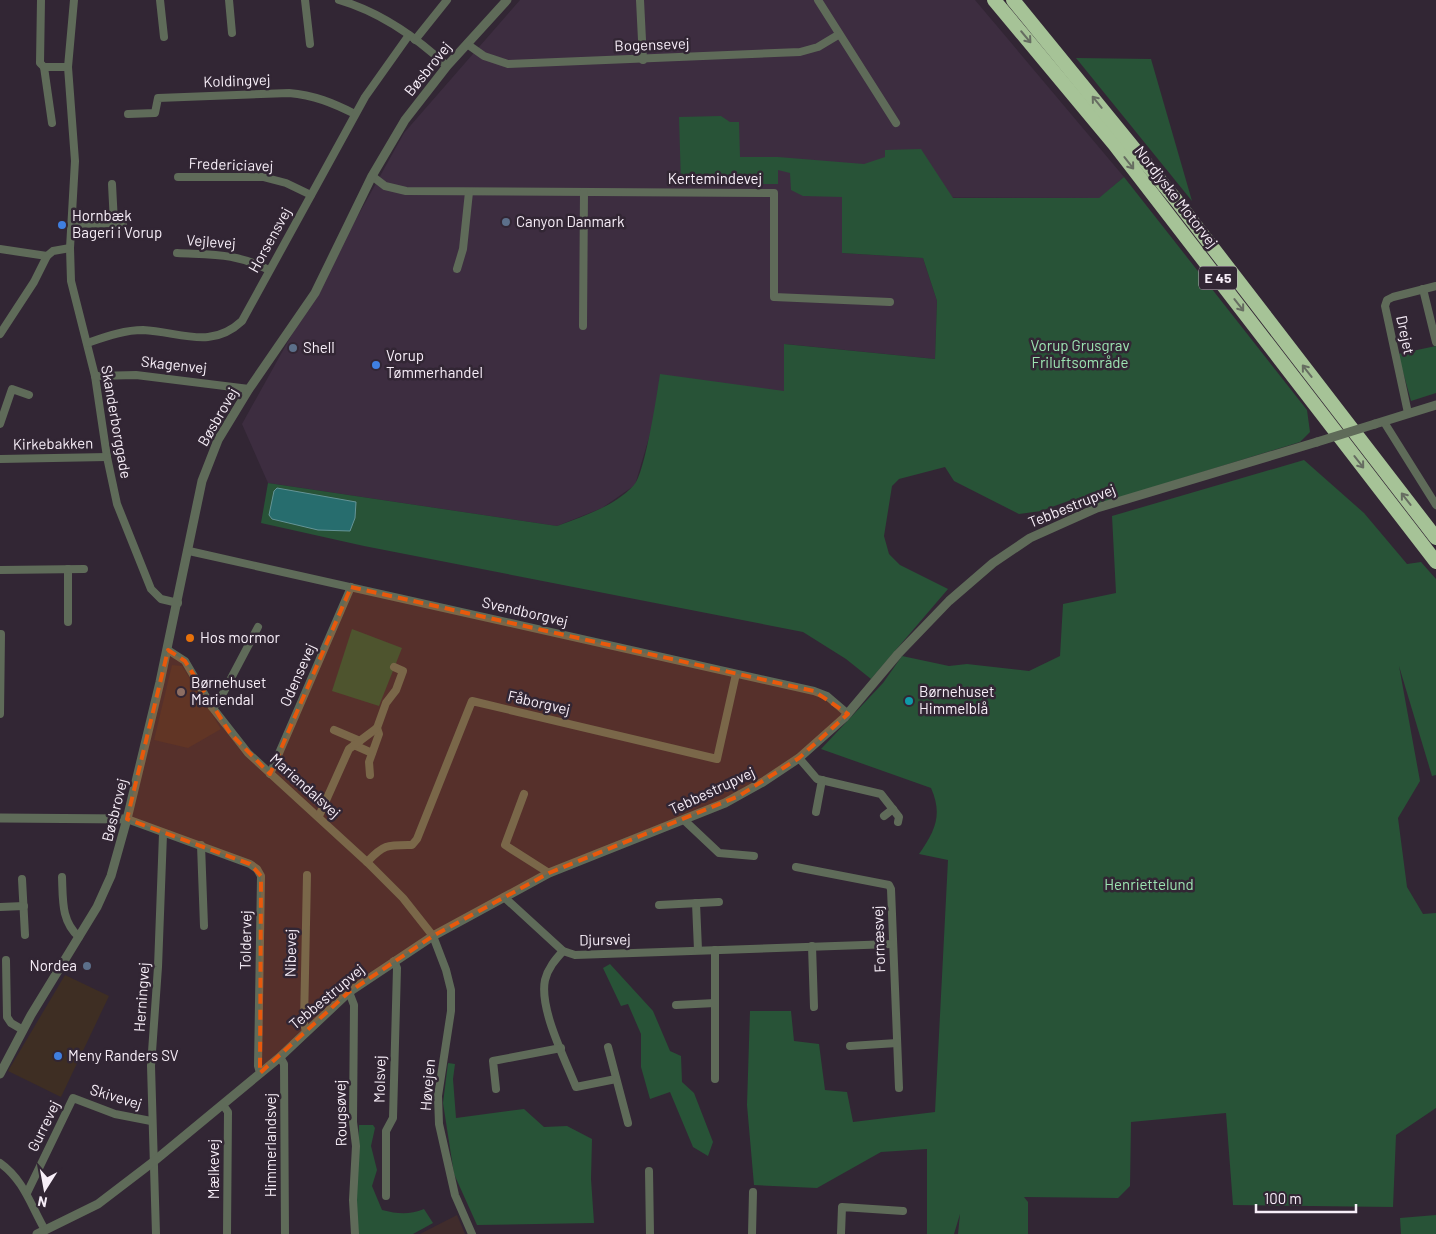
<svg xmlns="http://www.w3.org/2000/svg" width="1436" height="1234" font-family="Barlow,sans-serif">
	<rect width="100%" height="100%" fill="#322634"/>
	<path fill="#3e2e23" d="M65,975L109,996L61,1097L8,1071Z"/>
	<path fill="#3d2d40" d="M520,0H975L1124,177L1100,198L842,197V253L923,258L937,301L935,359L785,344V391L650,434L635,485L602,508L557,526L268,483L242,424L404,133Z"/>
	<g fill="#402c2c">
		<path d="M172,665L182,666L221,729L188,748L154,740Z"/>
		<path d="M457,1215L465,1234H420Z"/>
	</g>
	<g fill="#285337">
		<path d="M1076,58L1151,59L1192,201Z"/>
		<path d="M721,116L730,122H739L740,157H778L864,164L885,157V150L921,149L953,198H1099L1124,177L1307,410L1310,432L1300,442L1105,502L1085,505L1071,500L1041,511L1019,514L954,481L945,467L899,479L892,486L884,536L889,554L900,565L948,589L871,679L846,659L803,632L364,546L261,523L268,483L557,526C583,516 614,507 634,485C645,474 657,394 660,374L784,391V344L935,359L937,301L923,258L842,253V197L803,196L791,190L790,173L778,170V184H681L679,117Z"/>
		<path d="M1436,346V393L1411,401L1398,354Z"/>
		<path d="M1304,460L1364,513L1407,564L1421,562L1436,579V775L1432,776L1399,666L1420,781L1398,818L1407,887L1423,914L1436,913V1108L1396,1135L1393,1207L1233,1205L1226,1113L1131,1122L1130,1186L1118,1198L1024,1197L1028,1202V1234H958L960,1214L954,1234H927V1149L881,1152L817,1188L754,1185L747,1105L750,1011H791L794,1041L819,1044L825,1090L847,1092L853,1122L935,1112L948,860L919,854C935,831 943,815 931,788L821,749L883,683L902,656L949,666L967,664L1029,671L1060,656L1063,604L1116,593L1112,516Z"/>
		<path d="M352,629L402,648L379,706L332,691Z"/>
		<path d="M610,964L653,1011L670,1051L681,1056L682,1082L694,1093L713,1142L708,1156L693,1147L670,1092L650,1099L641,1067V1034L628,1004L621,1006L603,968Z"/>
		<path d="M448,1063L455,1064L453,1079L456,1118L524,1109L544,1127L567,1126L592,1139L591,1179L594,1223L477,1225L454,1174L443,1103Z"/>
		<path d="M359,1125H373L375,1128L371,1146L377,1170L372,1186L382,1210C398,1214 409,1215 424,1209L433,1223L413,1234H358L356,1197Z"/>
		<path d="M1436,1215V1234H1401L1400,1218Z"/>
	</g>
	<path fill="#276d6e" stroke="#659497" d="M277,488L356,502L355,518L350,531L318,530L272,519L269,515L274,491Z"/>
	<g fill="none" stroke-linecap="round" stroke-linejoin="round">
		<g stroke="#5f6b59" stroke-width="8">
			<path d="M41,0L40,63L44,67L52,123"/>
			<path d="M74,0L68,67L75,161L70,248L71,281L95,376L107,457L117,504L151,589L161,599L178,603"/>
			<path d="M160,0L164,37"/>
			<path d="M229,0L232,33"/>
			<path d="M305,0L310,44"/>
			<path d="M339,0C380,12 416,37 447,66"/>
			<path d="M640,0L643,60"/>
			<path d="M818,0L896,123"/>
			<path d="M415,40L447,0"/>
			<path d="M467,44L484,56L508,64L800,52L818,47L838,35"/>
			<path d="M44,67H68"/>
			<path d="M128,114L155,113L158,98L289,93C314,95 333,103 355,114"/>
			<path d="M372,176L385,186L406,191L774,193V297L890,302"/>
			<path d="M178,177H263L286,183L311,195"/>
			<path d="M112,184L114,223"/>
			<path d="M73,224L123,223"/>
			<path d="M0,249L47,256"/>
			<path d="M177,253C215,255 235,253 269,270"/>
			<path d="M457,269L463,249L469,192"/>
			<path d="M1423,289L1436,342"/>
			<path d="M583,326L584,192"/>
			<path d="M0,334L34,282L47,256L53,251L70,248"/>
			<path d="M87,343C105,337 124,330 143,330C181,332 211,350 242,321L365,97L409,35"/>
			<path d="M95,376L136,375L249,389"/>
			<path d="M1408,413L1385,306L1387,300L1393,297L1436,286"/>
			<path d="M1384,422L1436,505"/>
			<path d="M0,424L12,389L29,395"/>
			<path d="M0,459L107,457"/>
			<path d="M189,551L814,691L827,696L848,714"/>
			<path d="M68,569V622"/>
			<path d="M0,570L84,569"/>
			<path d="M168,650L185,661L212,707L248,753L367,862L403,898L433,936L446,970L451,990V1011L438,1096L439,1124L455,1195L472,1234"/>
			<path d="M212,707L218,703L258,627"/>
			<path d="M0,714L1,634"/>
			<path d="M334,730L360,741"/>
			<path d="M354,745L372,753"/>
			<path d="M799,758L817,779L881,794L899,817L898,822"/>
			<path d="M270,774L351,587"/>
			<path d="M370,775L369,762L379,734L377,728"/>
			<path d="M524,794L505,845L549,873"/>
			<path d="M816,812L822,780"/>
			<path d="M319,816L349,749L377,728L386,703L396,690L403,671L394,667"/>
			<path d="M884,816L893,809"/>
			<path d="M127,819L250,864L257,869L261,876L258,1066L260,1073"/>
			<path d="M684,820L719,853L754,856"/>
			<path d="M201,845L204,926"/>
			<path d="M367,862C384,844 388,845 412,845L417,839L472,701L717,759L736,674"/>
			<path d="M796,867L889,885L891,889L899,1088"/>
			<path d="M62,877C63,900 61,921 79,937"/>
			<path d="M22,879L25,935"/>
			<path d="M504,897L563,951L575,955L893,944"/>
			<path d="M696,903L698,950"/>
			<path d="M659,905L719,902"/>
			<path d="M0,907L24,906"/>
			<path d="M812,946L814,1007"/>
			<path d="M563,951C555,960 548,968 545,980C539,1009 565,1059 576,1087L616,1079"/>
			<path d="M6,960L7,1017L11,1023L23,1030"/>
			<path d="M349,992L354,1005L353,1122L356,1146L353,1200L355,1234"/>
			<path d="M676,1005L715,1003"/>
			<path d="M306,1032L304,1023L307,875"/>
			<path d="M850,1046L897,1043"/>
			<path d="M608,1047L628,1123"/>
			<path d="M280,1057L284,1064L285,1234"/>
			<path d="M715,1079V950"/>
			<path d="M496,1089L493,1061L561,1048"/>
			<path d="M223,1105L228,1112L227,1234"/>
			<path d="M0,1163C24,1180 31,1206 45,1230"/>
			<path d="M649,1171L650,1234"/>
			<path d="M27,1193L73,1098L115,1114L151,1121"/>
			<path d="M386,1196V1131L393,1118L397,968L394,961"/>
			<path d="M156,1234L151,1066L158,967L163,834"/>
			<path d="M752,1234L753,1192"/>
			<path d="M841,1234L842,1207L903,1211"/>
		</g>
		<g stroke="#5f6b59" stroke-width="9">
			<path d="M1375,424L1436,405"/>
			<path d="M0,818L127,819"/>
			<path d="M0,1074L31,1015L97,907L111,876L127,819L160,682L202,481L218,440L249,389L315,293L372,176L405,120L447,66L507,0"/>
			<path d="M37,1234L98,1204L153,1162L280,1057L349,992L433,936L549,873L725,803L763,782L799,758L844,718L898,654L949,601L993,563L1030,538L1097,508L1317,442"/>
		</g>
		<g stroke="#a6c397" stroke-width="14">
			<path d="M994,0L1114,144L1436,562"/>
			<path d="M1013,0L1176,200L1436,538"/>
		</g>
		<path stroke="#5f6b59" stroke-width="9" d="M1317,442L1375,424"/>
	</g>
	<defs><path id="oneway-shaft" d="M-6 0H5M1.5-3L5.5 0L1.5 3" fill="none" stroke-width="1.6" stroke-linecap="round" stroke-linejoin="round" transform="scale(1.25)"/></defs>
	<g stroke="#666d61">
		<use href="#oneway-shaft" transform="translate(1026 37) rotate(50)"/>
		<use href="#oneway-shaft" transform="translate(1097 102) rotate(-129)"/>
		<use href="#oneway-shaft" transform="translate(1129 163) rotate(52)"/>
		<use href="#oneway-shaft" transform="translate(1239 305) rotate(52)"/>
		<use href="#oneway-shaft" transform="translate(1307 371) rotate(-128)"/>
		<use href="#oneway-shaft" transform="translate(1359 462) rotate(52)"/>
		<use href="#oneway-shaft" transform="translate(1406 499) rotate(-128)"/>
	</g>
	<path fill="#e8590c" fill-opacity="0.2" stroke="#e8590c" stroke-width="4" stroke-dasharray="10 6" stroke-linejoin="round" d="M351,587L814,691L848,714L799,758L739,796L549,873L433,936L349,992L260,1073L261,876L250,864L127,819L168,650L185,661L230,733L270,774Z"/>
	<g fill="#5c6f8a" stroke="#322634" stroke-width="2">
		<circle cx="506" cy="222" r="5"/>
		<circle cx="293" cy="348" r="5"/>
		<circle cx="87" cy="966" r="5"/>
	</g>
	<g fill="#3f7fe0" stroke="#322634" stroke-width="2">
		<circle cx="62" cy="225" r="5"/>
		<circle cx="376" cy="365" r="5"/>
		<circle cx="58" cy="1056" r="5"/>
	</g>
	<circle fill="#e8710a" stroke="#322634" stroke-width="2" cx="190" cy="638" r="5"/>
	<circle fill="#8d6e63" stroke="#322634" stroke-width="2" cx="181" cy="692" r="5"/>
	<circle fill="#0f9aa8" stroke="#322634" stroke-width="2" cx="909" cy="701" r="5"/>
	<g text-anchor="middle" stroke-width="5" stroke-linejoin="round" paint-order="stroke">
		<rect fill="#322634" stroke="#bcb2bd" stroke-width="1" x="1199" y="266.5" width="38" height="23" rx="4"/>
		<g font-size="14" font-weight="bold" fill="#f7eef8">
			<text x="1218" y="283">E 45</text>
		</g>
		<g font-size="15" fill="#f7eef8" stroke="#322634">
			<text transform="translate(652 45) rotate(-2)" y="5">Bogensevej</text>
			<text transform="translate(428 69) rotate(-51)" y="5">Bøsbrovej</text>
			<text transform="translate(237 81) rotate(-2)" y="5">Koldingvej</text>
			<text transform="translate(231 165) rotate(2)" y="5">Fredericiavej</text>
			<text x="715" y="184">Kertemindevej</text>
			<text transform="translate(1176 197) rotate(52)" y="5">Nordjyske Motorvej</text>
			<text transform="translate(270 240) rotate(-61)" y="5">Horsensvej</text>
			<text transform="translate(211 242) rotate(4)" y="5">Vejlevej</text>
			<text transform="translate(1405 335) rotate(78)" y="5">Drejet</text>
			<text transform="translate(174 365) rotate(6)" y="5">Skagenvej</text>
			<text transform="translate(218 417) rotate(-60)" y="5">Bøsbrovej</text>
			<text transform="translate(116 422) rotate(80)" y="5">Skanderborggade</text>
			<text transform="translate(53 444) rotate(-1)" y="5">Kirkebakken</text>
			<text transform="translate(1072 506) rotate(-22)" y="5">Tebbestrupvej</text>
			<text transform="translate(525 612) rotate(13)" y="5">Svendborgvej</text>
			<text transform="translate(298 675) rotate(-66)" y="5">Odensevej</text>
			<text transform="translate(539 703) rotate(13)" y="5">Fåborgvej</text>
			<text transform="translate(305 786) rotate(42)" y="5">Mariendalsvej</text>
			<text transform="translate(712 791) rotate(-25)" y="5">Tebbestrupvej</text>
			<text transform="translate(115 810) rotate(-76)" y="5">Bøsbrovej</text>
			<text transform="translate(879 939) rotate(-92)" y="5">Fornæsvej</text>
			<text transform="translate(246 940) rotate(-89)" y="5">Toldervej</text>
			<text transform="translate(605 940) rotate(-1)" y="5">Djursvej</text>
			<text transform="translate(291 953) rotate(-89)" y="5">Nibevej</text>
			<text transform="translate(142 997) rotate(-86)" y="5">Herningvej</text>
			<text transform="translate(327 997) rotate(-40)" y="5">Tebbestrupvej</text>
			<text transform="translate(380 1079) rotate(-89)" y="5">Molsvej</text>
			<text transform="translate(428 1085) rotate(-85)" y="5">Høvejen</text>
			<text transform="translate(116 1097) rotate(17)" y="5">Skivevej</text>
			<text transform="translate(341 1113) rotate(-91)" y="5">Rougsøvej</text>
			<text transform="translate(44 1126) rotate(-64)" y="5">Gurrevej</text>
			<text transform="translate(271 1145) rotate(-90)" y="5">Himmerlandsvej</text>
			<text transform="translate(214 1169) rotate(-90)" y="5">Mælkevej</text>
		</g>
		<g font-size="15" fill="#f7eef8" stroke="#322634" text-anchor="start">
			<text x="72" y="221">Hornbæk<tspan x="72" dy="17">Bageri i Vorup</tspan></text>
			<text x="516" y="227">Canyon Danmark</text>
			<text x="303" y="353">Shell</text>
			<text x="386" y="361">Vorup<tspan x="386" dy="17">Tømmerhandel</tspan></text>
			<text x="200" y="643">Hos mormor</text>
			<text x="191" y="688">Børnehuset<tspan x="191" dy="17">Mariendal</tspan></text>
			<text x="919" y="697">Børnehuset<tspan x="919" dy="17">Himmelblå</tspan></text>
			<text x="77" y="971" text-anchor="end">Nordea</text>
			<text x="68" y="1061">Meny Randers SV</text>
		</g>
		<g font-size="15" fill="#9ce3b1" stroke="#322634">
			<text x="1080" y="351">Vorup Grusgrav<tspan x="1080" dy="17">Friluftsområde</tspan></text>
			<text x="1149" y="890">Henriettelund</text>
		</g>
	</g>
	<g transform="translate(45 1189) rotate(191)" stroke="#322634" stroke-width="4" paint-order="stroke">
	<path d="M0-4L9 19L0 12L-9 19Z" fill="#f7eef8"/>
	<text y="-8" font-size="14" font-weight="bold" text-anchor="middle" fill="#f7eef8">N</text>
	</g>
	<path d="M1256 1204v8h100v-8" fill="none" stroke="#f7eef8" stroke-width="2.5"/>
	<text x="1264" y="1204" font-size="15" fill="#f7eef8" stroke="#322634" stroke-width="4" paint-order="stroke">100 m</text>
</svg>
